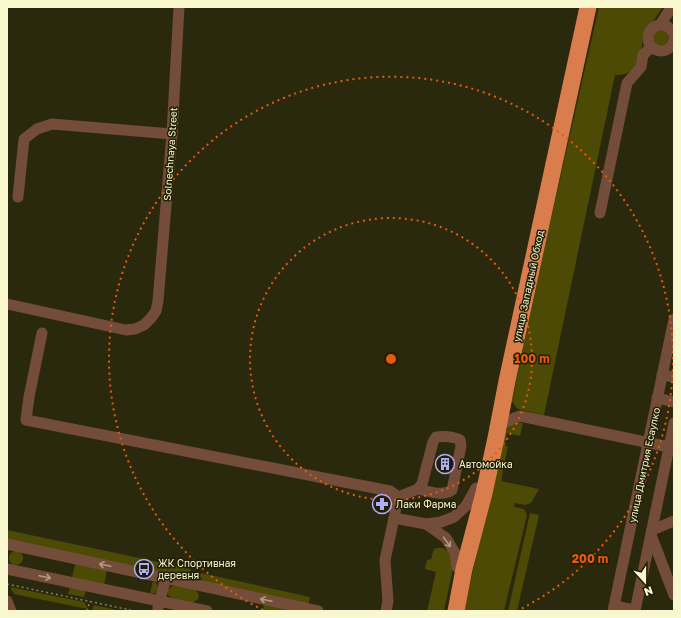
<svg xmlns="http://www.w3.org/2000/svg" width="681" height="618" font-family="'Golos Text',sans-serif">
	<rect width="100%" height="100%" fill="#2a290e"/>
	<g fill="#4d4a06">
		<path d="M599,7H663C661,10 658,14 656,17C652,23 647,26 644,32C642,37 643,44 641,50C638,65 632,76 615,75L544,415L518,409L515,406L512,401L545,245Z"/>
		<circle cx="660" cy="38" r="8"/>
		<path d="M516,423H523L520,436L507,433L505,446H508L501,481L539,489L531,503L525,505L515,503L514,507L524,509L527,515L504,611H464L502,440C505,431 507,427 516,423Z"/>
		<path d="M530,513L539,515L517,611H508Z"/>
		<path d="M7,530L191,569L190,572L187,577L147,570L148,566L137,564L136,567L7,540Z"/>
		<path d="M438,548H443L449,552L453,568L444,611H427L436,572L425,569L427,560L431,559L434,549Z"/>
		<circle cx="16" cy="558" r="7"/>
		<path d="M75,564L107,570L104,585L72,578Z"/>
		<path d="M201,573L310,597L308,606L203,582L200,576Z"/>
		<path d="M153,581L157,584L158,588L155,593L150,594Z"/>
		<path d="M174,585L196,590L199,595L198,599L194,602H191L172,598L168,595V590L172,586Z"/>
		<path d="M10,587L84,602L88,609L14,594Z"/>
		<path d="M70,587L86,590L84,597L68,594Z"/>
		<path d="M264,604L296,611H263Z"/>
		<path d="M94,605L121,611L92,610Z"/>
	</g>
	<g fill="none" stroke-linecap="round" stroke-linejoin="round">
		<g stroke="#807f5e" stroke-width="1.5" stroke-dasharray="2 3" stroke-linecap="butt">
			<path d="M7,584L135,611"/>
			<path d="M87,611L90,601"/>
		</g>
		<g stroke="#734d3a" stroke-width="11">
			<path d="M660,25L669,11L670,7"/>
			<circle cx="661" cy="38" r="13"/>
			<path d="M18,197L24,139L37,129L52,124L172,134"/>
			<path d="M600,213L627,83L641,67L643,55L651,47"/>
			<path d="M7,304L126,330L135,329L144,325L151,318L156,311L158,301L172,134L179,7"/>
			<path d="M42,333L29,397L26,420L390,491L398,497L394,518"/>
			<path d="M662,375L674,377"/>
			<path d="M657,398L674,402"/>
			<path d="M498,429C504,422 511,419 520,416L669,447"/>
			<path d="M398,497L418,489L422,484L433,442L436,437C445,436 452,436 460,440L461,446L452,490C442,497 429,491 418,489"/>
			<path d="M426,524L446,538L455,553L457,567"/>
			<path d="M652,530L674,521"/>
			<path d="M651,535L674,595"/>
			<path d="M7,544L318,611"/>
			<path d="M7,569L207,611"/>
			<path d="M7,601L11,611"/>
			<path d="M614,606L635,610"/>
			<path d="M158,611V607L166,578"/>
			<path d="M386,611L388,601L385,560L394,518L426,524L441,522L454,517L466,506L476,488"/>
			<path d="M613,611L674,319"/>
			<path d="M635,611L674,423"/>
		</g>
		<path stroke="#da7d4d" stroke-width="17" d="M456,611L464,569L484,493L496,438L507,381L588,7"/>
	</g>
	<defs><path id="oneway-shaft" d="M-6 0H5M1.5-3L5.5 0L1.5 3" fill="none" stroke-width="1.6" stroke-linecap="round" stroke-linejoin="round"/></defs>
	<g stroke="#af9a7d">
		<use href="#oneway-shaft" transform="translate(447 542) rotate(54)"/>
		<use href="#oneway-shaft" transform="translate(105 565) rotate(-168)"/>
		<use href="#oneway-shaft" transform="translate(45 577) rotate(12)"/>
		<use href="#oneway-shaft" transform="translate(266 600) rotate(-168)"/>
	</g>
	<g fill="none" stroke="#e8590c" stroke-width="2" stroke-dasharray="2 4">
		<circle cx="391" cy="359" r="141"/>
		<path d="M263 610A282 282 0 1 1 519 610"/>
	</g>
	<defs>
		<g id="building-ring" transform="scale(1)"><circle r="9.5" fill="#201f05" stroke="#b2adf9" stroke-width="1.5"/><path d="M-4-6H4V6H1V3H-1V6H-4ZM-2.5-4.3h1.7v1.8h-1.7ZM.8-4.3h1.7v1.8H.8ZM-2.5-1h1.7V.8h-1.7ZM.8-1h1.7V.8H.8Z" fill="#b2adf9"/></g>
		<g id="pharmacy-ring" transform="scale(1)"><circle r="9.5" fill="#201f05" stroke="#b2adf9" stroke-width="1.5"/><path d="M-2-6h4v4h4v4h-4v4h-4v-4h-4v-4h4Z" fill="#b2adf9"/></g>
		<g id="bus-ring" transform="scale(1)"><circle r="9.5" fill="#201f05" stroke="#b2adf9" stroke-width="1.5"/><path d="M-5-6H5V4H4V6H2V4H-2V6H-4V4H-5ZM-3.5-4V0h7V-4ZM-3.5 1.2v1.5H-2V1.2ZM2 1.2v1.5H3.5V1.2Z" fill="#b2adf9"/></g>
	</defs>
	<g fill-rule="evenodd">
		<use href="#building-ring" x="445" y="464"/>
		<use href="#pharmacy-ring" x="382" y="504"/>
		<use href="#bus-ring" x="144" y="569"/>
	</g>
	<g text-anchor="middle" stroke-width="3" stroke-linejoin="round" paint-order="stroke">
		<g font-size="10" fill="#f8f7ce" stroke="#201f05">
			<text transform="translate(170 154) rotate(-86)" y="4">Solnechnaya Street</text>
			<text transform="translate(528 286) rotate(-78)" y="4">улица Западный Обход</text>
			<text transform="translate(644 465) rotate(-78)" y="4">улица Дмитрия Есаулко</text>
		</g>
		<g font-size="10" fill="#f8f7ce" stroke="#201f05" text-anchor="start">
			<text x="459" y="468">Автомойка</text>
			<text x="396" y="508">Лаки Фарма</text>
			<text x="158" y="567">ЖК Спортивная<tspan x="158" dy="12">деревня</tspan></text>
		</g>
	</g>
	<circle cx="391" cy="359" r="6" fill="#e8590c" stroke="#201f05" stroke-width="2"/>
	<g font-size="12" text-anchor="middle" font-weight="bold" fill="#e8590c" stroke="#201f05" stroke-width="3" stroke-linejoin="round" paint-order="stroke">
		<text x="532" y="363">100 m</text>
		<text x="590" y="563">200 m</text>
	</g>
	<rect width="681" height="618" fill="none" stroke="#f8f7ce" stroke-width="16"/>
	<g transform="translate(645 582) rotate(159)" stroke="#201f05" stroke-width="3" paint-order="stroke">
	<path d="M0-3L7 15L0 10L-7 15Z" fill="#f8f7ce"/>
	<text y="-6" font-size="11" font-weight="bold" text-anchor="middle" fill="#f8f7ce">N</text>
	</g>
</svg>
